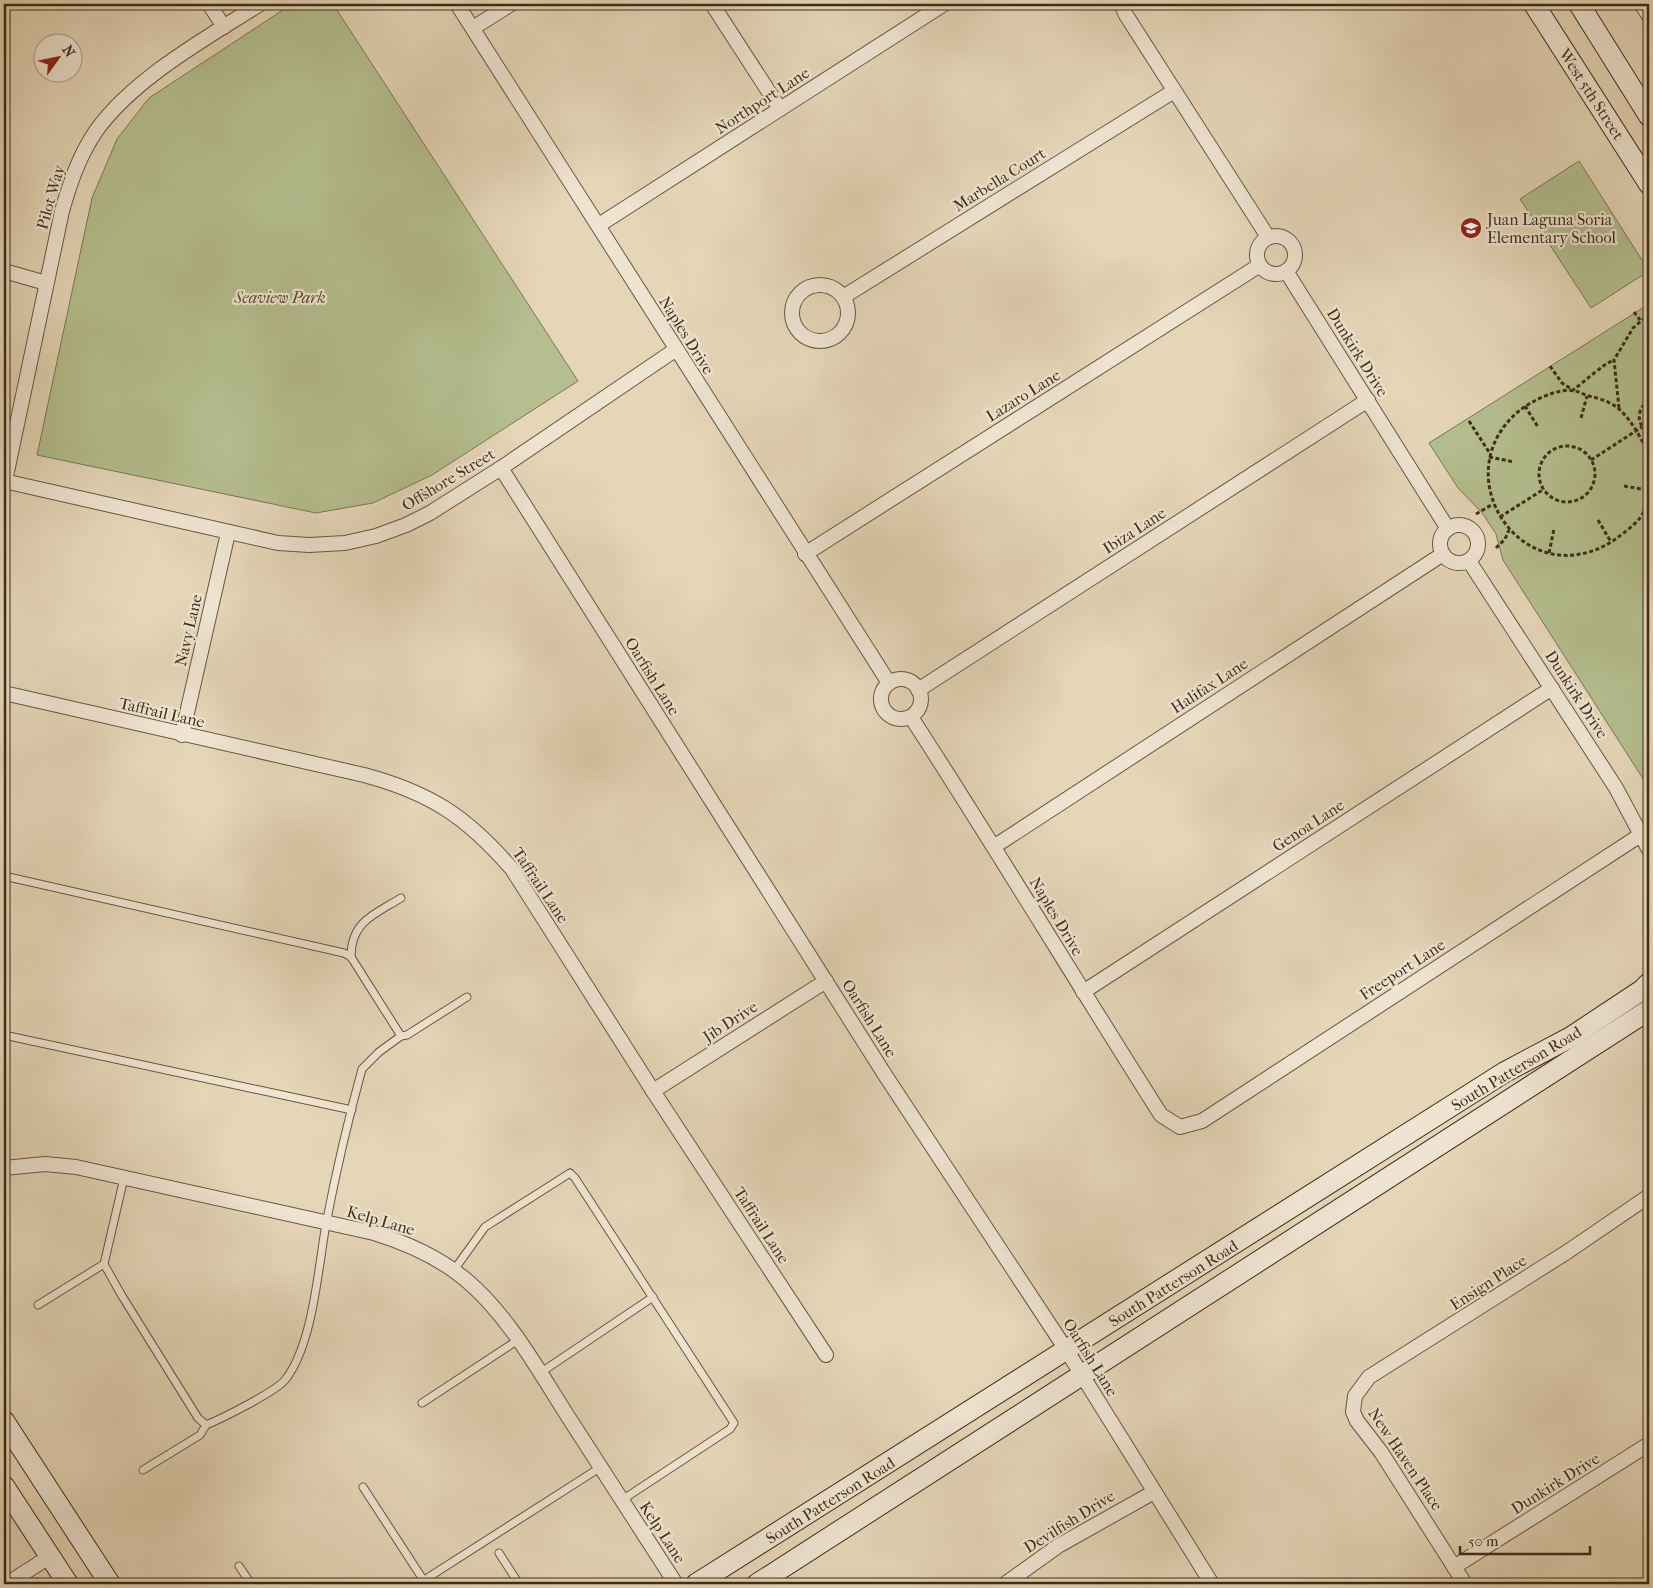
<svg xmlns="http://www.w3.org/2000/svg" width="1653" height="1588" font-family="'IM FELL French Canon',serif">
	<rect width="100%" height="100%" fill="#e5d6b8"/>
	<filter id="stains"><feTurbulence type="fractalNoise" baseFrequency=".004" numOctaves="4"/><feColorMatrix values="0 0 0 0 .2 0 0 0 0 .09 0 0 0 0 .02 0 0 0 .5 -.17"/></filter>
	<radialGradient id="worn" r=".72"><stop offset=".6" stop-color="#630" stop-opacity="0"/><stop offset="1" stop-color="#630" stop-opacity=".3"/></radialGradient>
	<g fill="#b4be8f" stroke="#7a7653">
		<path d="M292,4H333L578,381L432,475L373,503L316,513L37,455L92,198L117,139L149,98Z"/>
		<path d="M1579,161L1649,271L1591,308L1520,199Z"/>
		<path d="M1649,304V788L1503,560L1496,534L1483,514L1458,488L1429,443Z"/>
	</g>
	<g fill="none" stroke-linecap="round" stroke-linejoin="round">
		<g stroke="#68573f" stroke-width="9">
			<g id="lane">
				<path d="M1637,4L1649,22"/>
				<path d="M4,876L344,953L351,957L401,1036L379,1052L362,1069C348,1120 336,1172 326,1224C318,1269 313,1345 285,1380C275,1392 221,1419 206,1425L198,1418L122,1296L104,1264L124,1178"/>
				<path d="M351,957C351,921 375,914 401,898"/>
				<path d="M4,1035L352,1110"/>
				<path d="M401,1036L407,1035L467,997"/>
				<path d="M454,1270L485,1227L570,1173L575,1178L734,1423L730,1429L622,1500"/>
				<path d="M38,1305L104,1264"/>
				<path d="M540,1373L653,1297"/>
				<path d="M422,1403L518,1340"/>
				<path d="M143,1470L200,1435L206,1425"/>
				<path d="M363,1487L424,1581"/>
				<path d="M499,1553L519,1584"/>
				<path d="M239,1566L251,1584"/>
				<path d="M418,1584L601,1467"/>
			</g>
		</g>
		<g stroke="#68573f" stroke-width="16">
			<g id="street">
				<path d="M209,4L224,27"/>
				<path d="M457,4L889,683"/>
				<path d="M712,4L780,109"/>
				<path d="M1121,4L1126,15L1268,237"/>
				<path d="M473,28L511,4"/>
				<path d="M599,225L944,4"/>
				<circle cx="1276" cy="255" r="19"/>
				<path d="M4,271L46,283"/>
				<path d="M1286,271L1448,529"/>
				<circle cx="820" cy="313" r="28"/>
				<path d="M843,297L1174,91"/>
				<path d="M501,468L885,1075L1067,1351L1212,1584"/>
				<path d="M4,481L278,543L309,545L345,543L376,536L406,525L430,513L501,468L675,350"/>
				<path d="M5,481L62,211C70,183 79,156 96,131C133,79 206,38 260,4"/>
				<circle cx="1459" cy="544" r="19"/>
				<path d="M805,554L1260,265"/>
				<path d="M1469,561L1616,788L1649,850"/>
				<circle cx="901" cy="699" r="20"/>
				<path d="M918,690L1368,400"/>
				<path d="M4,693L364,775C431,793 467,817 512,869L653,1091L826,1355"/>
				<path d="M911,717C996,848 1077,983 1161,1115L1180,1127L1202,1121L1642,834"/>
				<path d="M182,735L228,533"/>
				<path d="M995,846L1443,554"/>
				<path d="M1083,992L1552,688"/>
				<path d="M653,1091L826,981"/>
				<path d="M4,1168L45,1164L76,1167L374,1233C407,1243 438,1257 465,1279C508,1315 537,1368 567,1415C603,1471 640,1528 676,1584"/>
				<path d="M1454,1567L1649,1444"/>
				<path d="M7,1584L49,1557"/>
				<path d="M1005,1584L1058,1546L1154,1492"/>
				<path d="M1465,1584L1381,1452L1357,1421L1353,1412L1355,1396L1369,1377L1567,1252L1649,1196"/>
			</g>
		</g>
		<g stroke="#3f2d17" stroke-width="22">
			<g id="secondary">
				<path d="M1534,4L1649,184"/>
				<path d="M1579,4L1649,116"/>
				<path d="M4,1421L110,1584"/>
				<path d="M4,1486L68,1584"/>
				<path d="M696,1584L1505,1072L1571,1037L1642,990L1649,983"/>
				<path d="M757,1584L1649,1010"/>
			</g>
		</g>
		<g stroke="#3f2d17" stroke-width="3" stroke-dasharray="4 2.5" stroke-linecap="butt">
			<path d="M1634,312L1640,320"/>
			<path d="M1550,366L1562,383L1573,390C1584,382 1603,364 1614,360"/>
			<path d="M1649,400C1636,410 1636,424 1649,434"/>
			<path d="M1525,406L1538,427"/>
			<path d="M1619,408L1614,360L1633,328L1649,314"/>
			<path d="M1581,418L1587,396"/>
			<path d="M1469,421L1489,452"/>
			<circle cx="1567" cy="474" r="28"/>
			<path d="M1649,454C1641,439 1633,422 1620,410C1613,403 1601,399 1593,397C1586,396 1581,392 1575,391C1559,387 1531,401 1519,411C1444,473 1519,591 1606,545C1615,540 1639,523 1643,513C1645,507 1648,483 1649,476"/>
			<path d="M1489,457L1514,462"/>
			<path d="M1591,460L1642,427"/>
			<path d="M1624,486L1647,490"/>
			<path d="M1476,514L1493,504"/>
			<path d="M1643,514L1649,511"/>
			<path d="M1500,517L1544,489"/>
			<path d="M1598,520L1611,542"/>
			<path d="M1496,548L1505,539L1509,530"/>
			<path d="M1549,553L1554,529"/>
		</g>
		<use href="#lane" stroke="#eee4d1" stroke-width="7"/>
		<use href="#street" stroke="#eee4d1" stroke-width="14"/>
		<use href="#secondary" stroke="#eee4d1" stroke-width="20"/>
	</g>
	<defs>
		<g id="school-disc" transform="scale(1.125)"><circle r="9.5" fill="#8f2418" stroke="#eee4d1"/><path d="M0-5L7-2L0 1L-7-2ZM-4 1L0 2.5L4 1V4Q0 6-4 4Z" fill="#fff"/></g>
	</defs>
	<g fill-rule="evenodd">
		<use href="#school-disc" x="1471" y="228"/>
	</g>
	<g text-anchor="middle" stroke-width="4.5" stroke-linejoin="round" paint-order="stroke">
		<g font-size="16" fill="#3f2d17" stroke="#eee4d1">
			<text transform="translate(1592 94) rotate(57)" y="6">West 5th Street</text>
			<text transform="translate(762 100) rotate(-33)" y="6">Northport Lane</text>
			<text transform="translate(999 179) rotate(-32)" y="6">Marbella Court</text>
			<text transform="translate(50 197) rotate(-74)" y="6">Pilot Way</text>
			<text transform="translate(687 335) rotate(58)" y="6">Naples Drive</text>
			<text transform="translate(1358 352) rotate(58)" y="6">Dunkirk Drive</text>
			<text transform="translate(1023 395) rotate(-32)" y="6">Lazaro Lane</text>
			<text transform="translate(448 479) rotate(-31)" y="6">Offshore Street</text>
			<text transform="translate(1134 530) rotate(-33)" y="6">Ibiza Lane</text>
			<text transform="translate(188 630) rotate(-77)" y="6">Navy Lane</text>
			<text transform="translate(653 676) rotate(58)" y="6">Oarfish Lane</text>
			<text transform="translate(1209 685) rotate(-33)" y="6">Halifax Lane</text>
			<text transform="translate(1577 694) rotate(57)" y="6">Dunkirk Drive</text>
			<text transform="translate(162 712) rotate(13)" y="6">Taffrail Lane</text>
			<text transform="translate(1308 825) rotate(-33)" y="6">Genoa Lane</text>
			<text transform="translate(541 885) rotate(56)" y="6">Taffrail Lane</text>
			<text transform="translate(1057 916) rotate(59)" y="6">Naples Drive</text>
			<text transform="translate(1402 969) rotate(-33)" y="6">Freeport Lane</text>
			<text transform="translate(870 1018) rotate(58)" y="6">Oarfish Lane</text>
			<text transform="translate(730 1021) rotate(-33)" y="6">Jib Drive</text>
			<text transform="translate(1516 1068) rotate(-31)" y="6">South Patterson Road</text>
			<text transform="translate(381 1220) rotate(16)" y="6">Kelp Lane</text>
			<text transform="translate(762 1225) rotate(57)" y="6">Taffrail Lane</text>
			<text transform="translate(1488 1282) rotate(-33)" y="6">Ensign Place</text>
			<text transform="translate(1173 1283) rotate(-32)" y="6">South Patterson Road</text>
			<text transform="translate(1091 1357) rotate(58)" y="6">Oarfish Lane</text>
			<text transform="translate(1406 1459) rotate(56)" y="6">New Haven Place</text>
			<text transform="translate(1555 1483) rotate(-32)" y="6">Dunkirk Drive</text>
			<text transform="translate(830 1500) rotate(-32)" y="6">South Patterson Road</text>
			<text transform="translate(1069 1521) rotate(-32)" y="6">Devilfish Drive</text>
			<text transform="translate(663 1532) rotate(57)" y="6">Kelp Lane</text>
		</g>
		<g font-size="16" fill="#3f2d17" stroke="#eee4d1" text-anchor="start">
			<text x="1487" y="225">Juan Laguna Soria<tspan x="1487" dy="18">Elementary School</tspan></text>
		</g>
		<g font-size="16" font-style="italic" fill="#564a2f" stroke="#eee4d1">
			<text x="280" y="303">Seaview Park</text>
		</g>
	</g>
	<rect width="1653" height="1588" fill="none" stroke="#e5d6b8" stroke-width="20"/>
	<rect x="5" y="5" width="1643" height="1578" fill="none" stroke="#3f2d17" stroke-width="2.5"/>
	<rect x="10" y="10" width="1633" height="1568" fill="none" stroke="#3f2d17"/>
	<g transform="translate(58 58) rotate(57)"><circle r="24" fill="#eee4d1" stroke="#a89b87"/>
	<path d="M0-4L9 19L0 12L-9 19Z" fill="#8f2418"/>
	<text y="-8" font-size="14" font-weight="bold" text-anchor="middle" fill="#3f2d17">N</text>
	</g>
	<path d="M1460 1546v8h130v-8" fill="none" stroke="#3f2d17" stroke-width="2.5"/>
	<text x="1468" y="1546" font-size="15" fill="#3f2d17" stroke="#eee4d1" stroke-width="4" paint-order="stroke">50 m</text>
	<rect width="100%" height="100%" filter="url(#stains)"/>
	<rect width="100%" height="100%" fill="url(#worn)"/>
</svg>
